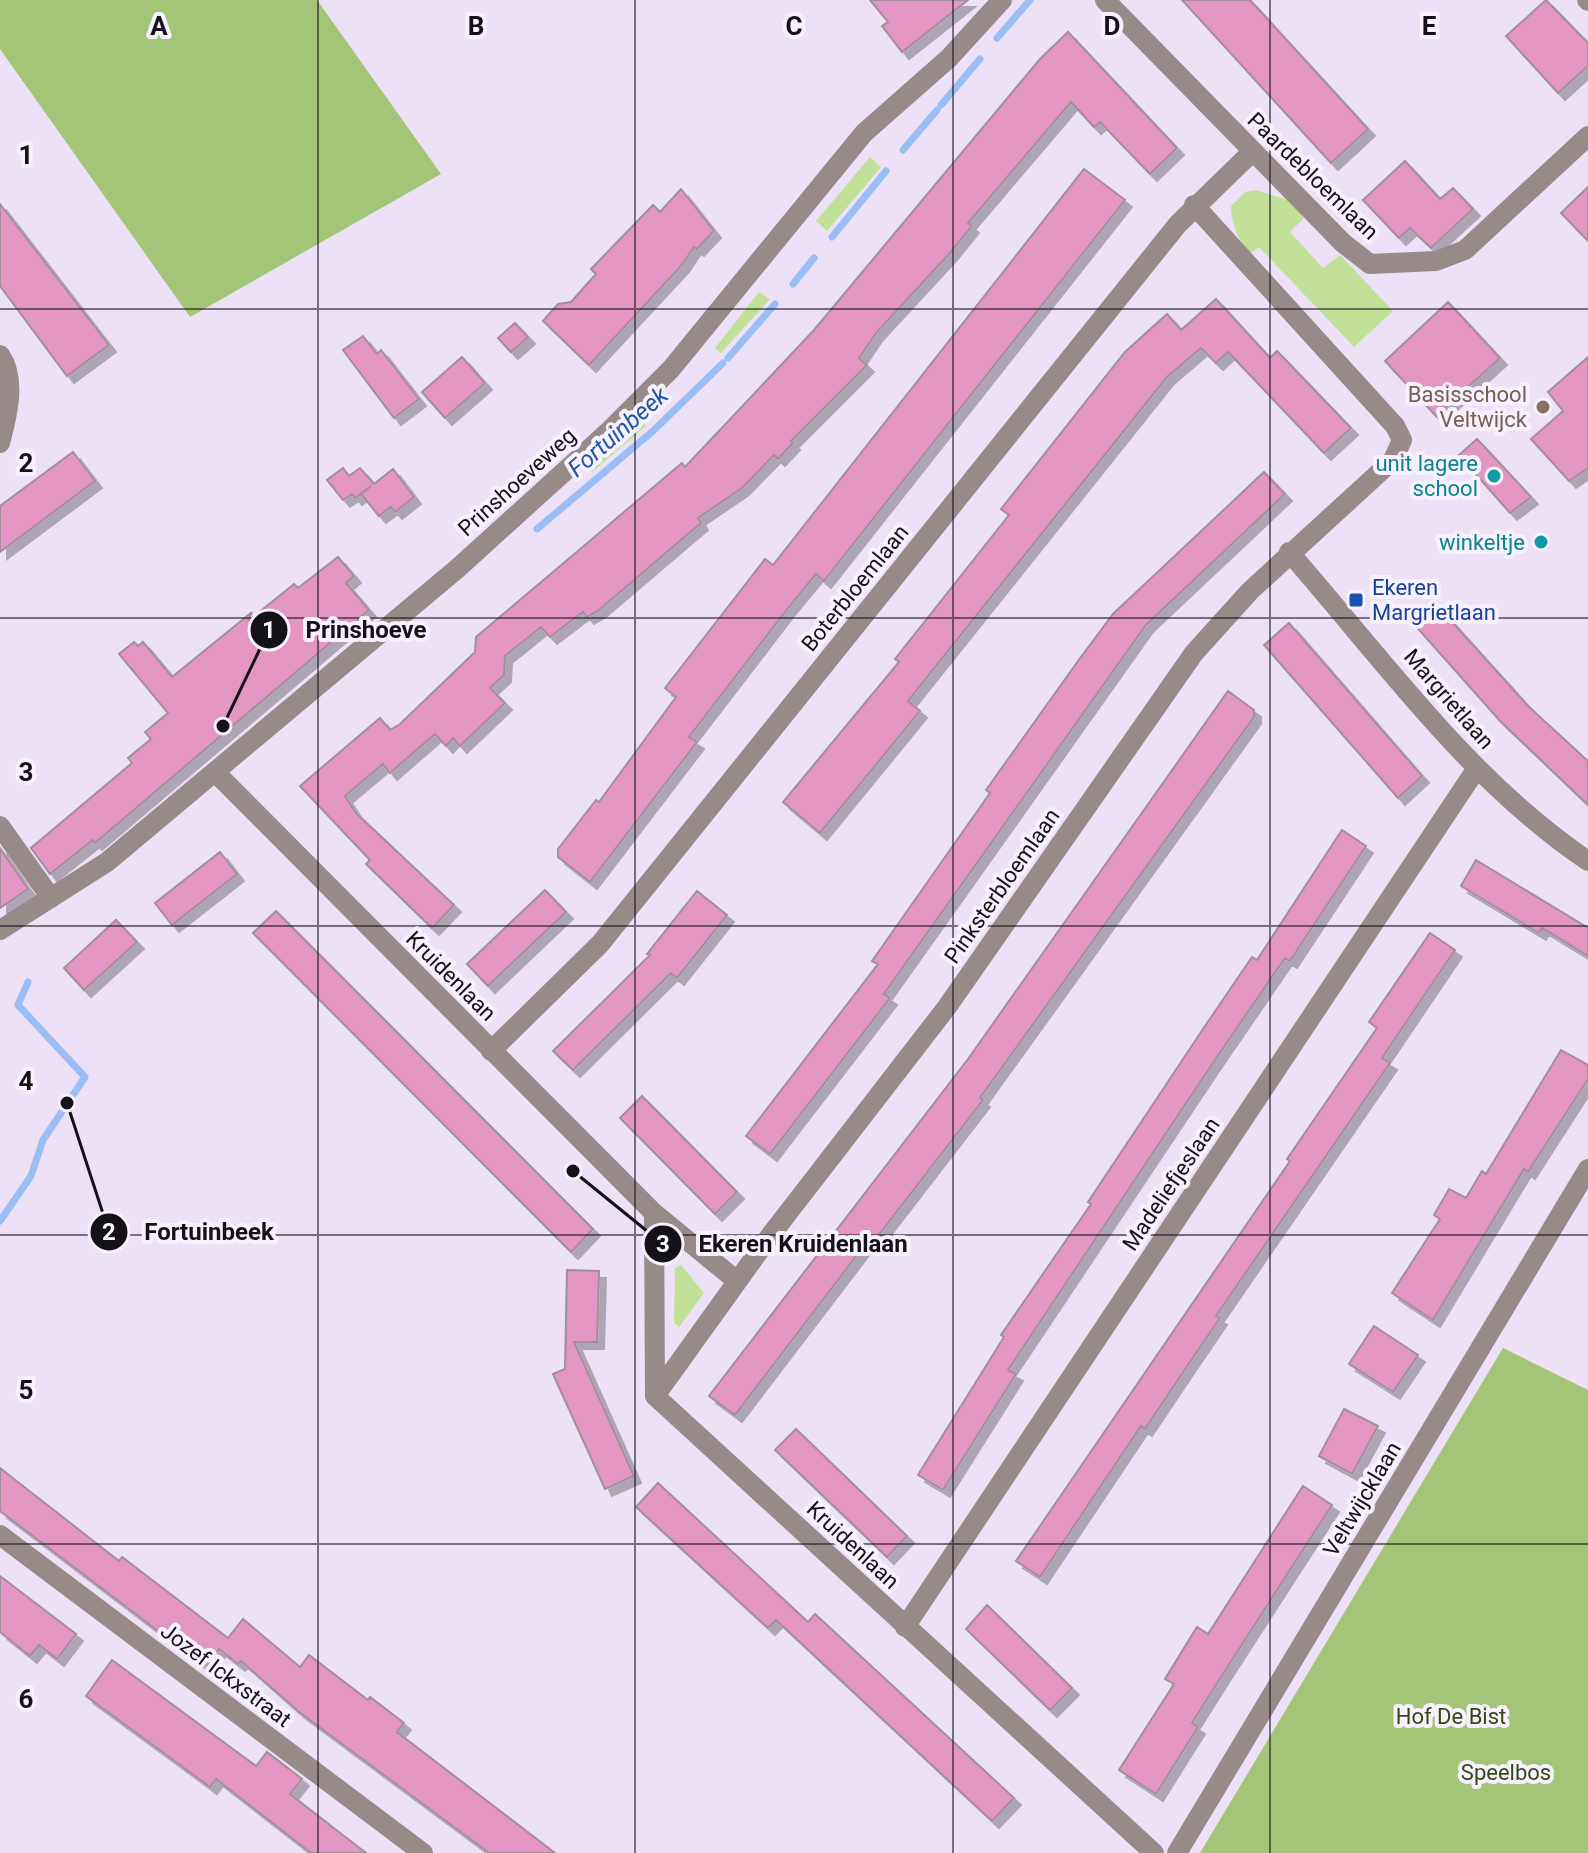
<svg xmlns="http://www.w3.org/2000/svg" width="1588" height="1853" font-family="Roboto,sans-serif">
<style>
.green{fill:#c0e197}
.forest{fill:#a3c577}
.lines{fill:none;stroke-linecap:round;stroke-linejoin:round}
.stream{stroke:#99bdf4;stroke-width:7}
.building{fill:#e395c3;stroke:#a48e9a;stroke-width:2;filter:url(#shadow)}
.minor{stroke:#978b89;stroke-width:20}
.grid{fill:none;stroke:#151118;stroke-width:2;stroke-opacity:0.55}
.education-dot{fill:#8d6e63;stroke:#f7f0fd;stroke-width:3}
.culture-dot{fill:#0f9aa8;stroke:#f7f0fd;stroke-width:3}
.transit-dot{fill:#1a4fb4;stroke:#f7f0fd;stroke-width:3}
.labels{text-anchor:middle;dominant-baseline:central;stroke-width:8;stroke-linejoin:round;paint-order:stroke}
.street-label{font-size:22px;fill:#151118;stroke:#f7f0fd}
.education-label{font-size:22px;fill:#785e54;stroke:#f7f0fd;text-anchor:end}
.culture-label{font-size:22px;fill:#0d838f;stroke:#f7f0fd;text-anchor:end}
.transit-label{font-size:22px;fill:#164399;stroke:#f7f0fd;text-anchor:start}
.park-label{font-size:22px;fill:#344911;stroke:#f7f0fd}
.water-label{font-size:24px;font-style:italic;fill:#2054a4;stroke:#f7f0fd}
.grid-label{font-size:26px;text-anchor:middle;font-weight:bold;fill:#151118;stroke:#f7f0fd;stroke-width:8;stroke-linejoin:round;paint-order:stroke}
.leader{fill:none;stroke:#151118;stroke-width:3}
.callout-dot{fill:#151118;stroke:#f7f0fd;stroke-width:3}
.mark-label{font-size:24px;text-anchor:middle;font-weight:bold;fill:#fff}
.callout-label{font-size:24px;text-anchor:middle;font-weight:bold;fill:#151118;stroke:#f7f0fd;stroke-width:8;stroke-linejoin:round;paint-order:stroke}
</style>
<defs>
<filter id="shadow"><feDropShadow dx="7" dy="7" stdDeviation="0" flood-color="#0004"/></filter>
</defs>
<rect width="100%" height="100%" fill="#ece1f6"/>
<path class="green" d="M870,157L881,167L827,231L816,221Z
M1256,190L1288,200L1304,218L1290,232L1323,268L1340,255L1393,311L1354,347L1259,247L1250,254C1239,241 1231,223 1231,206L1245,192Z
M759,292L770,299L721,353L715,348Z
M639,418L646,426L592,472L587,466Z
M681,1265L704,1293L679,1327L674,1322L675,1268Z"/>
<path class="forest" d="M0,0H317L441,174L190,317L0,49Z
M1503,1348L1588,1390V1853H1200Z"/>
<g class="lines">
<path class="stream" d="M997,38L1030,0
M941,105L980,59
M903,150L937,110
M832,237L886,171
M793,284L814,258
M728,358L775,304
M537,529L653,431L723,363
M0,1221L31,1176L43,1140L85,1077L18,1005L28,982"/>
</g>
<path class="building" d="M870,0H968L902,52L882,26L888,22Z
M1182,0H1250L1368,129L1331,163Z
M1546,0L1588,43V66L1558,93L1506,36Z
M1068,32L1177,148L1150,174L1100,122L1094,127L1071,102L968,223L972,226L950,253L876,333L859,358L867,365L791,441L793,443L778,459L774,455L742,488L698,518L701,523L599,610L587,617L583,612L550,637L541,627L505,656L504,675L490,688L505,703L460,746L453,738L446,746L435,734L390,773L383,764L345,796L356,813L454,905L432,928L366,864L370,860L300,786L380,718L390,730L400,724L475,652L476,637L682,463L685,467L814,330L1040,59Z
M1405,161L1440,199L1453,188L1473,209L1431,248L1410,228L1399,238L1363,200Z
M1084,169L1125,200L824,581L816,574L788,608L689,737L697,742L590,882L558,857V849L596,800L599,802L676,697L665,688L765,559L773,565Z
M1588,187V241L1561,213Z
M681,189L714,231L697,249L694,247L682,265L589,365L543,321L558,304L571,302L596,274L591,269L653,205L660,212Z
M0,204L109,345L67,376L0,286Z
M1216,299L1270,358L1277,351L1351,428L1324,453L1228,352L1216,363L1201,348L1167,377L908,701L920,711L820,833L783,802L899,662L895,659L1009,515L1001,509L1125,352L1167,314L1181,330Z
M1448,302L1500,358L1436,416L1385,361Z
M515,323L528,337L511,352L498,338Z
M363,336L377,354L381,350L419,399L394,418L343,350Z
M462,357L485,383L445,418L422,392Z
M1588,357V468L1569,481L1531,439L1563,411L1548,392Z
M1477,439L1531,497L1510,513L1459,455Z
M73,452L95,481L0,552V506Z
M343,468L349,476L360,468L374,484L393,469L414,497L395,512L391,507L379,516L361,494L371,486L355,498L352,494L343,500L327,480Z
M1264,472L1285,494L1146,625L884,994L890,998L770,1154L746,1136L878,964L872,961L990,793L986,790L1078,661L1113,614Z
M338,557L354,576L346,583L369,610L95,843L93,840L50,874L31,848L132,763L128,758L151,739L145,732L168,713L119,654L134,642L138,646L143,642L172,677L252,612L248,621L294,584L298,588Z
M1435,603L1528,706L1588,761V805L1501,722L1413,623Z
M1289,623L1422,776L1398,798L1264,645Z
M1228,691L1254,710V717L980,1098L983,1100L871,1245L867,1242L735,1415L709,1396L968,1059Z
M1342,830L1366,846L1290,961L1285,958L1215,1060L1008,1370L1016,1374L943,1490L918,1475L1004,1337L1001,1335L1091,1204L1088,1202L1203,1029L1252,957L1257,960Z
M0,848L28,889L0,908Z
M220,852L237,874L172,925L155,903Z
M1476,860L1588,928V956L1542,928L1539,933L1461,886Z
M545,890L566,912L488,986L467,964Z
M697,891L727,915L677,978L671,973L573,1070L553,1051L650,955L647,954Z
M276,911L593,1229L571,1252L253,933Z
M116,920L137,942L84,990L64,968Z
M1430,933L1455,950L1382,1058L1390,1063L1216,1316L1220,1318L1190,1362L1145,1429L1141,1426L1040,1577L1016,1561L1290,1161L1287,1159L1377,1028L1369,1022Z
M1561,1050L1588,1065V1079L1528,1172L1524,1169L1433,1320L1392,1293L1440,1219L1434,1215L1449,1189L1466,1198L1482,1171L1486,1174Z
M642,1096L737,1192L715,1214L620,1118Z
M567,1270L599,1271L597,1342H574L634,1476L605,1489L553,1374L565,1369Z
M1374,1326L1418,1355L1393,1392L1349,1364Z
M1344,1409L1378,1426L1352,1474L1319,1456Z
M796,1429L907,1536L887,1557L775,1450Z
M0,1468L119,1561L122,1557L228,1638L243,1619L300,1667L309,1655L368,1700L370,1697L404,1723L397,1732L555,1853H489L299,1712L241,1661L238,1664L219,1649L204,1666L0,1511Z
M658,1483L808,1622L815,1614L1014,1798L992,1821L776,1620L768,1628L636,1507Z
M1303,1486L1332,1505L1221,1677L1192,1723L1198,1727L1156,1794L1119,1770L1174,1684L1165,1679L1197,1627L1208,1634Z
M0,1576L76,1634L57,1659L39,1645L30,1656L0,1632Z
M987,1605L1072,1688L1050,1710L966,1629Z
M112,1660L256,1766L267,1752L302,1779L290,1794L366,1853H311L216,1779L210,1787L86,1696Z"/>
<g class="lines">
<path class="minor" d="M1105,0L1343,243L1370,264L1436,261L1465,250L1588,136
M1587,0L1588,1
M0,355C17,379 7,417 0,443
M1289,552C1383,659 1469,781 1588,861
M215,772L654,1213L737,1281
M0,826L51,898
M0,930L107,862L458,568L608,432L671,369L864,133L949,58L1002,0
M491,1051L600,944L1178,224L1252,152
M654,1213L655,1396L1154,1853
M655,1396L767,1240L947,1007L1194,653L1250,591L1393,460L1402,440L1395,426L1194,205
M0,1535L423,1853
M905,1627L1477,768
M1177,1853L1588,1169"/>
</g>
<path class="grid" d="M318,0V1853M635,0V1853M953,0V1853M1270,0V1853M0,309H1588M0,618H1588M0,926H1588M0,1235H1588M0,1544H1588"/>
<circle class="education-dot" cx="1543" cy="407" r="8"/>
<g class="culture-dot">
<circle cx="1494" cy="476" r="8"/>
<circle cx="1541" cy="542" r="8"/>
</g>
<rect class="transit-dot" x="1348" y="592" width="16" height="16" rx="4"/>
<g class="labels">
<g class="street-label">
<text transform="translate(1313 176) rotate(44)">Paardebloemlaan</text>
<text transform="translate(517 482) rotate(-42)">Prinshoeveweg</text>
<text transform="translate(855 588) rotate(-51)">Boterbloemlaan</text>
<text transform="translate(1449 699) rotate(49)">Margrietlaan</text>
<text transform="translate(1002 886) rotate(-55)">Pinksterbloemlaan</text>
<text transform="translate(451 976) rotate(45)">Kruidenlaan</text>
<text transform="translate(1171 1184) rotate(-56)">Madeliefjeslaan</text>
<text transform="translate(1362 1499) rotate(-59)">Veltwijcklaan</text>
<text transform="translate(853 1545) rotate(43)">Kruidenlaan</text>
<text transform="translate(226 1675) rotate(37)">Jozef Ickxstraat</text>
</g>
<g class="education-label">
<text x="1527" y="394">Basisschool<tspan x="1527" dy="25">Veltwijck</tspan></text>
</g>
<g class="culture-label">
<text x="1478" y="463">unit lagere<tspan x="1478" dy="25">school</tspan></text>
<text x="1525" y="542">winkeltje</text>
</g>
<g class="transit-label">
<text x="1372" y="587">Ekeren<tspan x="1372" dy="25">Margrietlaan</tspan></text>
</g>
<g class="park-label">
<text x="1451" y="1716">Hof De Bist</text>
<text x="1506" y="1772">Speelbos</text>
</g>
<g class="water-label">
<text transform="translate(618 432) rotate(-41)">Fortuinbeek</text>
</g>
</g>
<g class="grid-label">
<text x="159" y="35">A</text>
<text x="476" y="35">B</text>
<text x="794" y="35">C</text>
<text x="1112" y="35">D</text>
<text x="1429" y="35">E</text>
<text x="26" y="164">1</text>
<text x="26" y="472">2</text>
<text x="26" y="781">3</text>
<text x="26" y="1090">4</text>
<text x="26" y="1399">5</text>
<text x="26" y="1708">6</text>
</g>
<path class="leader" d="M223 726L269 630M67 1103L109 1232M573 1171L663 1244"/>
<g class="callout-dot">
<circle cx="223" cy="726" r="8"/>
<circle cx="67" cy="1103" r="8"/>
<circle cx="573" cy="1171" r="8"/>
<circle cx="269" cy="630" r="20"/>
<circle cx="109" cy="1232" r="20"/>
<circle cx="663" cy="1244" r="20"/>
</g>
<g class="mark-label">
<text x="269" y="638">1</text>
<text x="109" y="1240">2</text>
<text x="663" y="1252">3</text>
</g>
<g class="callout-label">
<text x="366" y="638">Prinshoeve</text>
<text x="209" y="1240">Fortuinbeek</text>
<text x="803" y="1252">Ekeren Kruidenlaan</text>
</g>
</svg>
